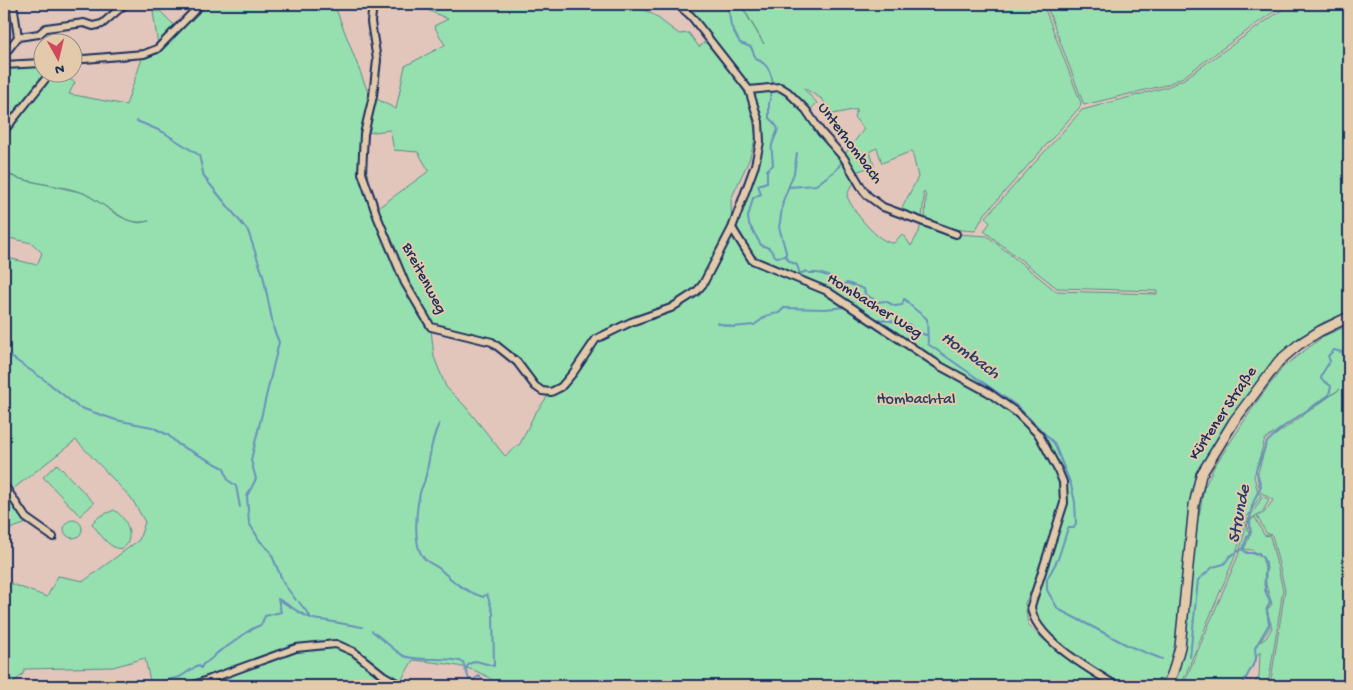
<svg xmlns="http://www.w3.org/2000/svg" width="1353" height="690" font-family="'Gochi Hand',sans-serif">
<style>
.green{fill:#96e0af;stroke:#588886;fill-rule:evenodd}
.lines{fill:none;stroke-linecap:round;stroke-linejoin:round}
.stream{stroke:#6891bc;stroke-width:2}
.street-casing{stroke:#1b2f5e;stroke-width:10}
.secondary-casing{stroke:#1b2f5e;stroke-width:12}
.street{stroke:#e3caab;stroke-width:6}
.secondary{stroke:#e3caab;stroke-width:9}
.labels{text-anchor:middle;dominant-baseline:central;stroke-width:4;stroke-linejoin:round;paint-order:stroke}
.street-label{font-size:16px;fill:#1b2f5e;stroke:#e3caab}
.park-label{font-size:16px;fill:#274166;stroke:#e3caab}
.water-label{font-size:18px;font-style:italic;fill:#283f6e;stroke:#e3caab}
</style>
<rect width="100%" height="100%" fill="#e2c6bc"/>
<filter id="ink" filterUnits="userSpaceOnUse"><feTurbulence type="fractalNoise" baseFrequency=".02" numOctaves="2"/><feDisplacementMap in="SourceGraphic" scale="10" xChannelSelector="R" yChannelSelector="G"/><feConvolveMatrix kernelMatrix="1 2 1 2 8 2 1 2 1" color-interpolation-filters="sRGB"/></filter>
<g filter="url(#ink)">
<path class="green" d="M203,4H334L369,95L372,96L361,173L404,283L431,329L434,357L446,387L465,406L505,456L520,444L534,415L550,393L562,388L597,339L631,323L671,310L705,285L712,274L733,230L749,261L810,286L813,282C782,266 736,264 737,218L762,146V120L754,98L691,10L683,4H740L764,44L741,4H1043L1081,103L1080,107L984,215L975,231L951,229L954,235L959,236L957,234L987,236L1056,291L1157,294V291L1057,288L984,231L990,223L986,217L1082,110L1167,87L1184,79L1290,4H1349V312L1324,322L1298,338L1274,359L1201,465L1193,485L1188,511L1199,516L1204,488L1214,467L1256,403L1283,367L1324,336L1349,325V686H1270L1285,590L1272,535L1266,533L1257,516L1264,513L1273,500L1260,492L1257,476L1267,441L1340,389L1265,439L1254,476L1258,493L1261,495L1246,519L1236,554L1182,683H1184L1238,556L1248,520L1263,496L1269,500L1263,511L1249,520L1247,527L1249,533L1242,550L1262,557L1265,568L1264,585L1270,604L1266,609L1270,627L1260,642L1266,638L1272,628L1267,610L1272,604L1266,585L1265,575L1267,568L1263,557L1252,550L1244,549C1246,544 1250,537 1250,532C1251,524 1246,524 1255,517L1264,535L1270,536L1283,590L1268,686H1253L1259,677L1260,652L1257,655L1256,661L1241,686H1174L1177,678L1176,681L1166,679L1162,686H1121L1064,649L1039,622L1033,605L1041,581H1036L1025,603L1028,625L1043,639L1067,657L1111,686H498C482,665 438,663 413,660L399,684L336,643L296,647L185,686H151L145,658L113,667L25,669L23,674L10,686H4V581L47,597L58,576L84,581L139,540L145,522L132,499L76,440L9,492L4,482V257L37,265L42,253L32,243L4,237V173C29,185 57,183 83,193C107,203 120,227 149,221L139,223L127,220L84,193L17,178L4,171V132L53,73H57L75,82L69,94L126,105L143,56L150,55ZM804,88L822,99L833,114L857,109L854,117L864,129L844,155L855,172L874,166L870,151L877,148L882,163L912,151L918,177L900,212L919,220L922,218L924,197L922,193L924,192L926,196L925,219L926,222L921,223L919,232L911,246L905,237L901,235L894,243C878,244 852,210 847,196L850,188L856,181L808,112L817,103L804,89Z
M414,4H633L654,15L679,34L689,33L699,47L707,40L736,75L750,104L756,136L749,160L731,199L732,226L709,272L695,290L670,306L595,337L561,387L542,390L517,362L493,342L433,326L406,282L375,210L429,171L418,152L394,150L390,130L366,133L373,97L396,109L405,66L445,45L434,26L448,19Z
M1046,4H1284L1183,77L1166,85L1084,105Z
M160,11L176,27L158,45L153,12Z
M42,65V72L50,73L4,129V67Z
M57,464L94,503L80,516L43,477Z
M8,494L27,523L4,531V496Z
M114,510C137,524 131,556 114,547C104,542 99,532 92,524C96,516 106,514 114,510Z
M64 529a9 9 0 1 1 18 0a9 9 0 1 1-18 0Z
M335,645L353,653L397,686H199L296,649Z"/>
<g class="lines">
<path class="stream" d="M719,4L726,7L729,12L731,26L740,43L751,47L756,59C767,63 772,74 773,85
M772,90L769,104V118C784,132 776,129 772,145C771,151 773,159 773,165L767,170V182L758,185L761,194L753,198L748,217L749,224L761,245L769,248L776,257L786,256L789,261L797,265L800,274L806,271L809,273H818L832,277L836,287L847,283L864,289L865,294L878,302L885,301L895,306L902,305L904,299L906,300C911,308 920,312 927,319L928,344L1017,406L1054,443L1071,485L1075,502L1076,523L1074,528H1068L1058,559L1047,579V590L1058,609L1129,646L1162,659
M137,121L163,132L199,155L204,177L248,231L263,275L274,330L279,342L251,460L256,479L247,496L249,523L260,541L270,551L284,584L296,600
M789,187L816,185L836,170L841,163
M786,256V252L779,227L780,222L783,201L794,173L797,153
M876,319L897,322L903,325L909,324L914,331L926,335
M717,323L733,327L754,325L768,315L779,313L784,308L824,309L848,307
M4,352L46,381L78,407L116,420L152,427L168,435L179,445L224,468L228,480L236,486L240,507
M439,424C430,441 430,461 425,479C424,484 421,488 420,493C416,509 413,544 423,557C427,563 436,565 441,570C456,584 463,590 483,597L487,594L493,613L494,666L476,661L469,664L465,670
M299,602L310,616
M372,631C382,638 394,651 404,656C419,662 448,656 463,662L469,679L473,680L479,676L492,686
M1190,657L1198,580L1213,567L1224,564L1230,556L1242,549
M4,677L6,685
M145,686L158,685L167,680L180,677L198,665L201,668L203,664C211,661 215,653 223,649C236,642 247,629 261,625L265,616L281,612L278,599C291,606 308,621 322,620L362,627
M1242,686L1256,659L1255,648L1269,624L1267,609L1270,602L1265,590L1266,563L1259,553H1246L1243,549L1247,537L1251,533C1248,514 1252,503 1261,486L1256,470L1267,442L1283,427L1329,395L1331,386L1321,379L1322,374L1330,361L1328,356L1334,350L1349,354"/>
<g class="street-casing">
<path id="street" d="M13,4L18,37
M373,4L371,22L377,60L373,96L364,134L362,173L377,216L405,283L431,327L492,342L517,362L535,386L542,391L551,392L561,387L573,373L596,339L631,322L671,308L696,292L703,284L732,228L755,165L760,142L759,122L749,90L691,16L677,4
M4,55L18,37L39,34L46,28L84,23L93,26L102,24L125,4
M72,60L144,54L157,49L201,4
M4,65L42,63
M749,90L780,87L788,92L806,110L821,132L844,158L863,190L868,196L883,207L956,234
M4,131L51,72
M732,228L752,260L827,291L940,366L988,392L1017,413L1039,435L1058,470L1063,482L1064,503L1031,606C1033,638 1092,671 1117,686
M4,485L26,518L53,537
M191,686L296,648L336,644L354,652L383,675L402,686"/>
</g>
<g class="secondary-casing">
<path id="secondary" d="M1167,686L1173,672L1180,647L1194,505L1201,475L1234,421L1279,361L1298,345L1320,331L1349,317"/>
</g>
<use href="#street" class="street"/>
<use href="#secondary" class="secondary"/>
</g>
</g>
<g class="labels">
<g class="street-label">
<text transform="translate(849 144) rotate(53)">Unterhombach</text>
<text transform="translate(423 279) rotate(62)">Breitenweg</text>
<text transform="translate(874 307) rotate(32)">Hombacher Weg</text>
<text transform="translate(1224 414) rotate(-56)">Kürtener Straße</text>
</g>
<g class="park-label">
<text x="916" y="400">Hombachtal</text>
</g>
<g class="water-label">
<text transform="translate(970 356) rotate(36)">Hombach</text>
<text transform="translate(1240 514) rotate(-79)">Strunde</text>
</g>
</g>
<rect width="1353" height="690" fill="none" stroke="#e3caab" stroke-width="20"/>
<rect x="10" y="10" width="1333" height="670" fill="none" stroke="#1b2f5e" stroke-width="2" filter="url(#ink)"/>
<g transform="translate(58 58) rotate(172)"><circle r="24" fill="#e3caab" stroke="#938c8c"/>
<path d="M0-4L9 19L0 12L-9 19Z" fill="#d1495b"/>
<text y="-8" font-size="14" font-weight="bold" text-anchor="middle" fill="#1b2f5e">N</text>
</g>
</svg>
